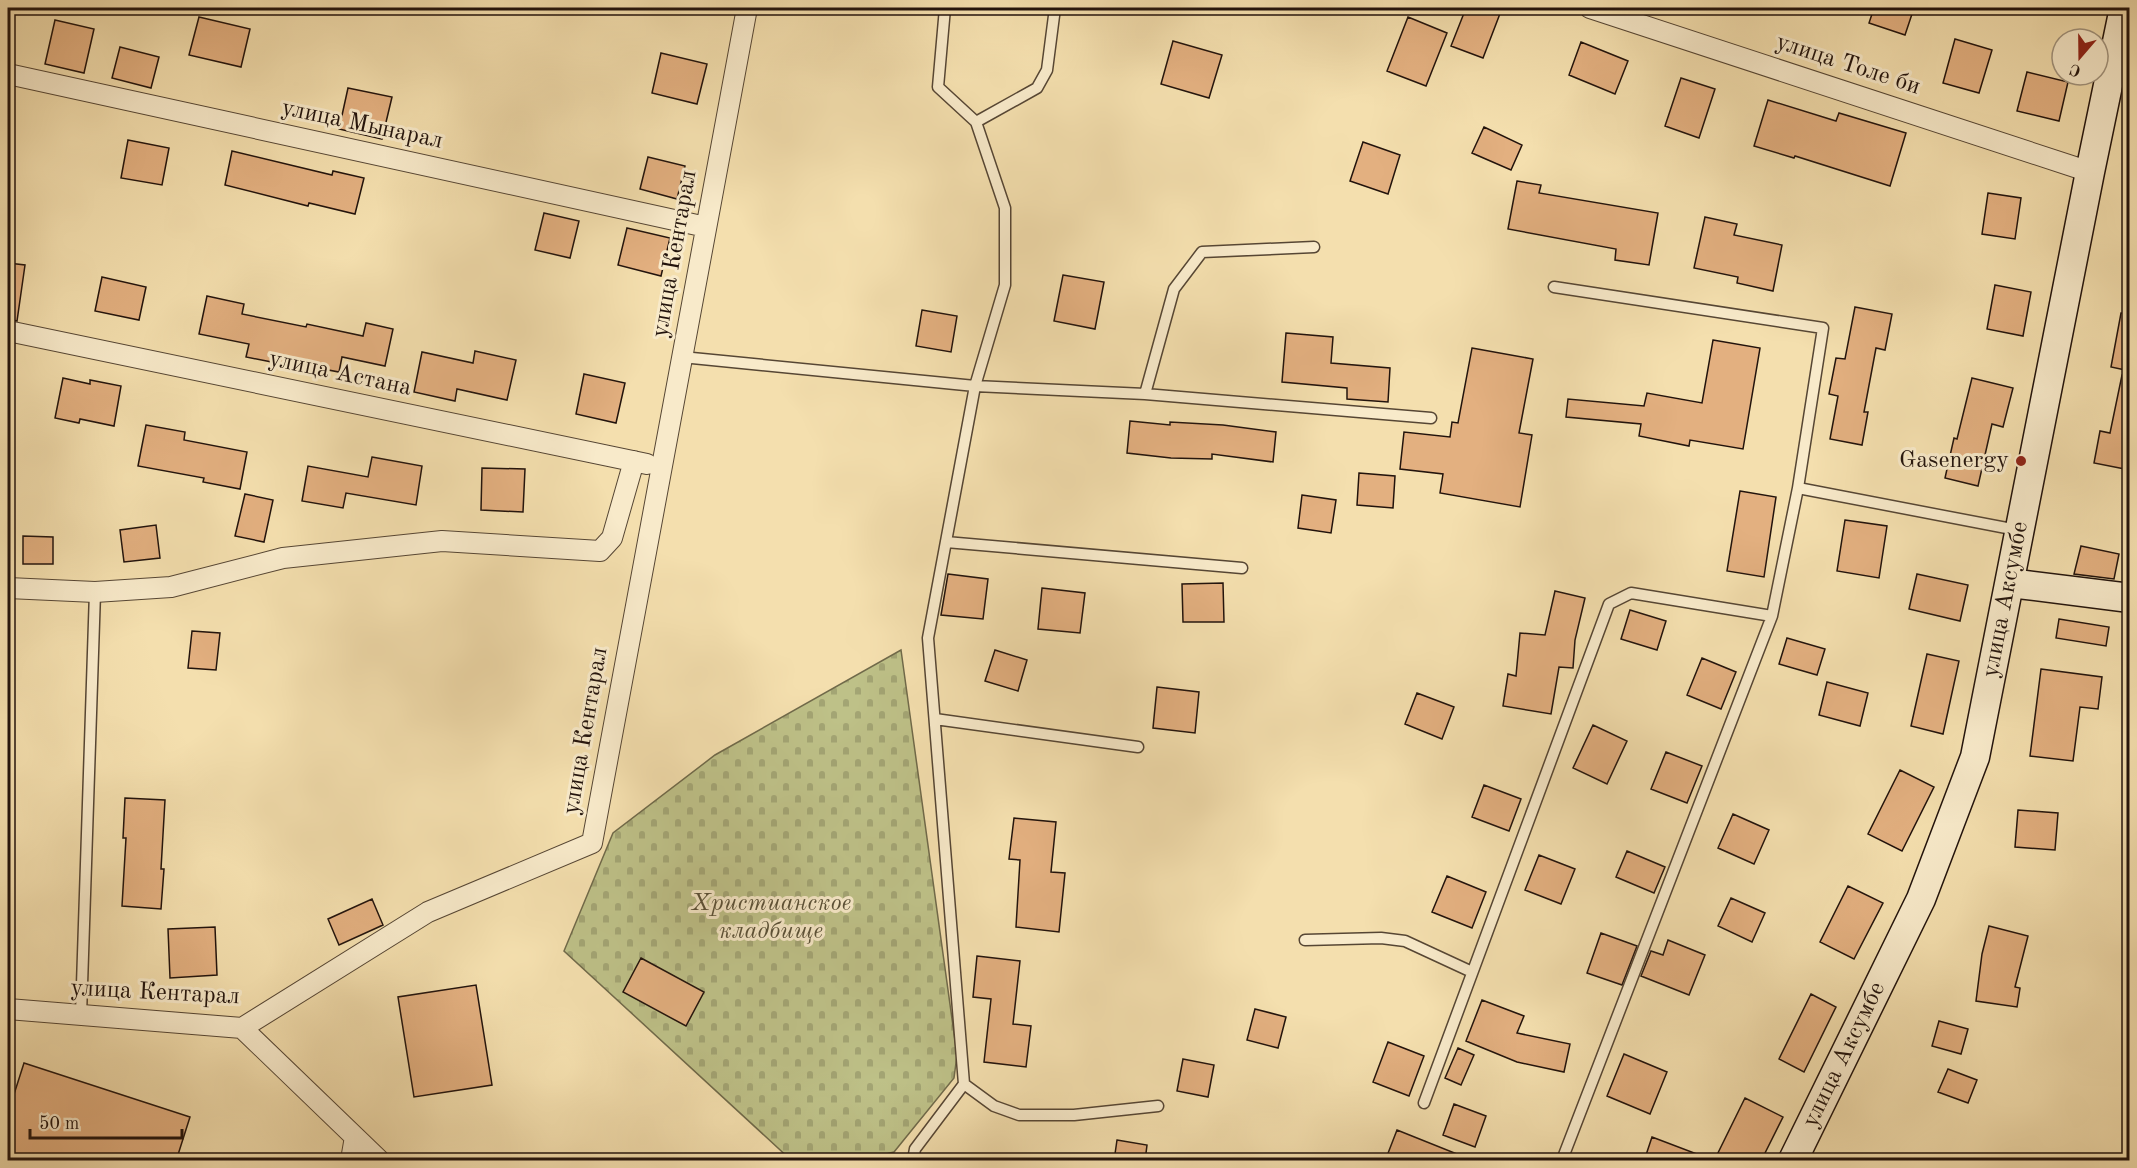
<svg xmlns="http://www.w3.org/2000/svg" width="2137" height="1168" font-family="'Old Standard TT',serif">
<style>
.cemetery{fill:url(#cemetery-stones);stroke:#706a4a;stroke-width:1.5}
.building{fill:#e3b080;stroke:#22130c;stroke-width:1.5}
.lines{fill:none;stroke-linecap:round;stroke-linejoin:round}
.lane-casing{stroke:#564634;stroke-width:13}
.street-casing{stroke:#564634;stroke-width:22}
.secondary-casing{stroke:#22130c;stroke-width:31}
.lane{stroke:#f8eaca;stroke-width:10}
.street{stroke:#f8eaca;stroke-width:20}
.secondary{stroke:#f8eaca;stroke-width:28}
.poi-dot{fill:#8f2418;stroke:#f8eaca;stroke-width:2}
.labels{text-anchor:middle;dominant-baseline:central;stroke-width:6;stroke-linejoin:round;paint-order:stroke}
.street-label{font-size:24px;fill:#22130c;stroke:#f8eaca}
.poi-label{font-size:24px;fill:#22130c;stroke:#f8eaca;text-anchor:end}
.park-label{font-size:24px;font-style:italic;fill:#595037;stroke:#f8eaca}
</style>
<defs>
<pattern id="cemetery-stones" width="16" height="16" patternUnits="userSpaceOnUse" patternTransform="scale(1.5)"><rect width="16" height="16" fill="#bec188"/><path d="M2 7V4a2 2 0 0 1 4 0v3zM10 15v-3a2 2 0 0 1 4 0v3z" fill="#a3a574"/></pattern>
</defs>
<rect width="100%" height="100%" fill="#f4dfae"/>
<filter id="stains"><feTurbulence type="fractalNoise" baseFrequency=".00333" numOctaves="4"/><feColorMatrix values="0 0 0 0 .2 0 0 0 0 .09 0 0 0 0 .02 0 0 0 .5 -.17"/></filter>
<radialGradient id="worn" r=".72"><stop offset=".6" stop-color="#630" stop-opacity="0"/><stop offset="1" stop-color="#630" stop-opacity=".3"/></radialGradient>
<path class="cemetery" d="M901,650L957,1055L954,1078L894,1152L863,1160H791L564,951L613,833L715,755Z"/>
<path class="building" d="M1466,8H1490L1501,11L1483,58L1451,46Z
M1874,8H1914L1905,35L1869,23Z
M199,17L250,29L241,67L189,55Z
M1408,17L1447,33L1426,86L1387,71Z
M55,20L94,29L84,73L45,64Z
M1955,39L1992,50L1979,93L1943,83Z
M1173,41L1222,55L1209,98L1161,84Z
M1581,42L1628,61L1615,94L1569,75Z
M120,47L159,57L151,88L112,78Z
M661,53L707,64L697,104L652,93Z
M2027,72L2068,82L2059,121L2017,111Z
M1681,78L1715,89L1699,138L1665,126Z
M348,88L392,97L382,139L339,129Z
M1768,100L1836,121L1839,113L1906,133L1890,186L1795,156L1794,158L1754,146Z
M1484,127L1522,145L1511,170L1472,153Z
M128,140L169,148L162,185L121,178Z
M1363,142L1400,155L1388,194L1350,181Z
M232,151L332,175L333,171L364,178L355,214L309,203L308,206L225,185Z
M648,157L685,166L677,199L640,189Z
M1517,181L1541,185L1539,193L1658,213L1649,265L1615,260L1616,249L1508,229Z
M1988,193L2021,198L2015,239L1982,234Z
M544,213L579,221L570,258L535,250Z
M1705,217L1737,224L1734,235L1782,245L1773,291L1737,283L1738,277L1694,268Z
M627,228L670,238L661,276L618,265Z
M8,263L25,265L17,321L8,319Z
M1063,275L1104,282L1095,329L1054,321Z
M102,277L146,287L139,320L95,311Z
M1995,285L2031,292L2023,336L1987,329Z
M207,296L244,304L242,314L306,327L307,324L363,336L366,323L393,329L385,366L342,357L339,372L287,362V365L246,357L249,344L199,334Z
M1855,307L1892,314L1885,350L1876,348L1864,412H1868L1862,445L1830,439L1838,396L1829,394L1836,358L1845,359Z
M922,310L957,316L951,352L916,346Z
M2121,313L2130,314V371L2111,367Z
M1286,333L1333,337L1331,363L1390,368L1388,402L1347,399V388L1282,382Z
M1713,340L1760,348L1743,449L1690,440L1689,446L1639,436L1641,424L1566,417L1568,399L1644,406L1647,393L1702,403Z
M1472,348L1533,359L1519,433L1532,435L1520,507L1440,493L1443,474L1400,469L1404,432L1450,437L1452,422L1458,423Z
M475,351L516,360L507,400L457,389L455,401L414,392L422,352L473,363Z
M584,374L625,383L616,423L576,414Z
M2122,375L2130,376V470L2094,463L2100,431L2110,433Z
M63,378L90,384V380L121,386L114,426L80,419L79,423L55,418Z
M1972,378L2013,388L2003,427L1992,424L1978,486L1945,478L1954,438L1957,439Z
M1130,421L1170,425V422L1223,425L1276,432L1273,462L1212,454V459L1171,458L1127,453Z
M146,425L185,432L184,440L247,452L240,489L203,482L204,478L138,466Z
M372,457L422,466L416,505L346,493L343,508L302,501L308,466L368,477Z
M482,468L525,469L523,512L481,510Z
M1359,473L1395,476L1393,508L1357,505Z
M1740,491L1776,497L1764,577L1727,571Z
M245,494L273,500L264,542L235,536Z
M1302,495L1336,500L1331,533L1298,528Z
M1845,520L1887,526L1879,578L1837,571Z
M156,525L160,558L124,562L120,530Z
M23,536L53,537V564H23Z
M2081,546L2119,554L2114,579L2074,574Z
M948,574L988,579L983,619L941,615Z
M1917,574L1968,585L1960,621L1909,609Z
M1223,583L1224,622H1183L1182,584Z
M1042,588L1085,593L1080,633L1038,629Z
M1555,591L1585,598L1575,640L1573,668L1559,667L1551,714L1503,706L1508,674L1516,676L1520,633L1545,635Z
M1630,610L1666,621L1657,650L1621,639Z
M2059,619L2109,627L2106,646L2056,638Z
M192,631L220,633L216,670L188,668Z
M1787,638L1825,649L1817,675L1779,664Z
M995,650L1027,660L1018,691L985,681Z
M1927,654L1959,661L1943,734L1911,726Z
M1702,658L1736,672L1721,709L1687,695Z
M2041,669L2102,677L2098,709L2080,707L2073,761L2030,756Z
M1827,682L1868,693L1860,726L1819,715Z
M1157,687L1199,692L1195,733L1153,728Z
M1417,693L1454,707L1442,739L1405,724Z
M1593,725L1627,741L1607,784L1573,768Z
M1666,752L1702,766L1687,803L1651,789Z
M1900,770L1934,787L1902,851L1868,834Z
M1484,785L1521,799L1509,831L1472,817Z
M125,798L165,800L161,869H164L161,909L122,906L126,838H123Z
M2018,810L2058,813L2055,850L2015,847Z
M1733,814L1769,830L1754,864L1718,848Z
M1014,818L1056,822L1051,872L1065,873L1059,932L1016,927L1020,860L1009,859Z
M1627,851L1665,867L1654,893L1616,877Z
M1539,855L1575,869L1561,904L1525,890Z
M1447,876L1486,892L1472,928L1432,912Z
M1848,886L1883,903L1854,959L1820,942Z
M1731,898L1765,913L1752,942L1718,926Z
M372,899L383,925L339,945L328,919Z
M1989,926L2028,936L2015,987L2020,988L2017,1007L1976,1001L1982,954Z
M215,927L217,975L170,978L168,929Z
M1601,933L1637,946L1622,985L1587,973Z
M1668,940L1705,955L1689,995L1641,976L1651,951L1663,955Z
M977,956L1020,961L1013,1024L1031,1026L1026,1067L984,1062L991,999L973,997Z
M641,958L704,992L686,1026L623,992Z
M476,985L492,1085L414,1097L398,997Z
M1811,994L1836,1007L1804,1072L1779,1059Z
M1482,1000L1524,1016L1517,1033L1570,1044L1564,1072L1517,1062L1466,1041Z
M1255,1009L1286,1017L1278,1048L1247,1040Z
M1939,1021L1968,1029L1961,1054L1932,1046Z
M1388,1042L1424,1056L1409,1096L1373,1082Z
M1458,1048L1474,1055L1461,1085L1445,1078Z
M1624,1054L1667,1072L1650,1114L1607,1096Z
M1183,1059L1214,1065L1208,1097L1177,1091Z
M24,1063L190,1117L176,1161H8V1113Z
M1948,1069L1977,1080L1968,1103L1938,1092Z
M1745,1098L1783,1117L1761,1161H1714Z
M1454,1104L1486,1116L1475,1147L1443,1135Z
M1397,1130L1472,1160V1161H1385Z
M1652,1137L1710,1159V1161H1644Z
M1117,1140L1147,1145L1145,1161H1114Z"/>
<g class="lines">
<g class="lane-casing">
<path id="lane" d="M976,122L1037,88L1047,70L1055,8
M1554,287L1823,328L1798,488L2017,530
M682,357L975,386L1145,394L1174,289L1202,252L1314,247
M1145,394L1431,418
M946,542L1242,568
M935,719L1138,747
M1305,940L1381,938L1405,941L1472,972
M81,1015L95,592
M964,1084L994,1106L1019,1115H1074L1158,1106
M1424,1103L1609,604L1631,593L1772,616L1798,488
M913,1160L915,1149L964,1084L928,638L975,386L1005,285V208L976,122L938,87L945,8
M1562,1160L1772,616"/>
</g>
<g class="street-casing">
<path id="street" d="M1590,8L2090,172
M8,74L706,227
M8,331L647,464
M8,588L95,592L171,587L283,558L442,541L600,551L612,538L634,461
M8,1009L242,1028L428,912L592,843L747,8
M242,1028L379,1160
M351,1160L355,1137"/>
</g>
<g class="secondary-casing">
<g id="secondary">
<path d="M2010,583L2130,598"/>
<path id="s1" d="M1793,1160L1921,899L1975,757L2090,172L2124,8"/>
</g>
</g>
<use href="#lane" class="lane"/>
<use href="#street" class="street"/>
<use href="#secondary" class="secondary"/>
</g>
<circle class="poi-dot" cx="2021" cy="461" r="6"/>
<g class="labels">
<g class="street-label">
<text transform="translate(1848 65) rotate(18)">улица Толе би</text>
<text transform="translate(362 125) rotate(12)">улица Мынарал</text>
<text transform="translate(675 254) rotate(-80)">улица Кентарал</text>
<text transform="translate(340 374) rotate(12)">улица Астана</text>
<text stroke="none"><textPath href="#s1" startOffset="603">улица Аксумбе</textPath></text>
<text transform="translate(586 731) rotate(-80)">улица Кентарал</text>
<text transform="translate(155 993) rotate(3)">улица Кентарал</text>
<text stroke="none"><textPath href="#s1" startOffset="117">улица Аксумбе</textPath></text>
</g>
<g class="poi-label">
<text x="2009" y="461">Gasenergy</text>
</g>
<g class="park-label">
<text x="771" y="904">Христианское<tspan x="771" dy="28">кладбище</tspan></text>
</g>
</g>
<rect width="2137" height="1168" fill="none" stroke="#f4dfae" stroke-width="30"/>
<rect x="9" y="9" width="2119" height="1150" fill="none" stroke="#22130c" stroke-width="3"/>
<rect x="15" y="15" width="2107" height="1138" fill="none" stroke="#22130c" stroke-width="1.5"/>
<g transform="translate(2080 57) rotate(200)"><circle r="28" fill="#f8eaca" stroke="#a2947e" stroke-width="1.5"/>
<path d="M0-4.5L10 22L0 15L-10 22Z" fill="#8f2418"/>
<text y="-9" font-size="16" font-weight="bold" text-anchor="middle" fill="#22130c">С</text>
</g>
<path d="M30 1129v9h152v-9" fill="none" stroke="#22130c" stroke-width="3"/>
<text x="39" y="1129" font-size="18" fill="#22130c" stroke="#f8eaca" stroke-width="4.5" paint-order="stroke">50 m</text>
<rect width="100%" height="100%" filter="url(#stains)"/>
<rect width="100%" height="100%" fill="url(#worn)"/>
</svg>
